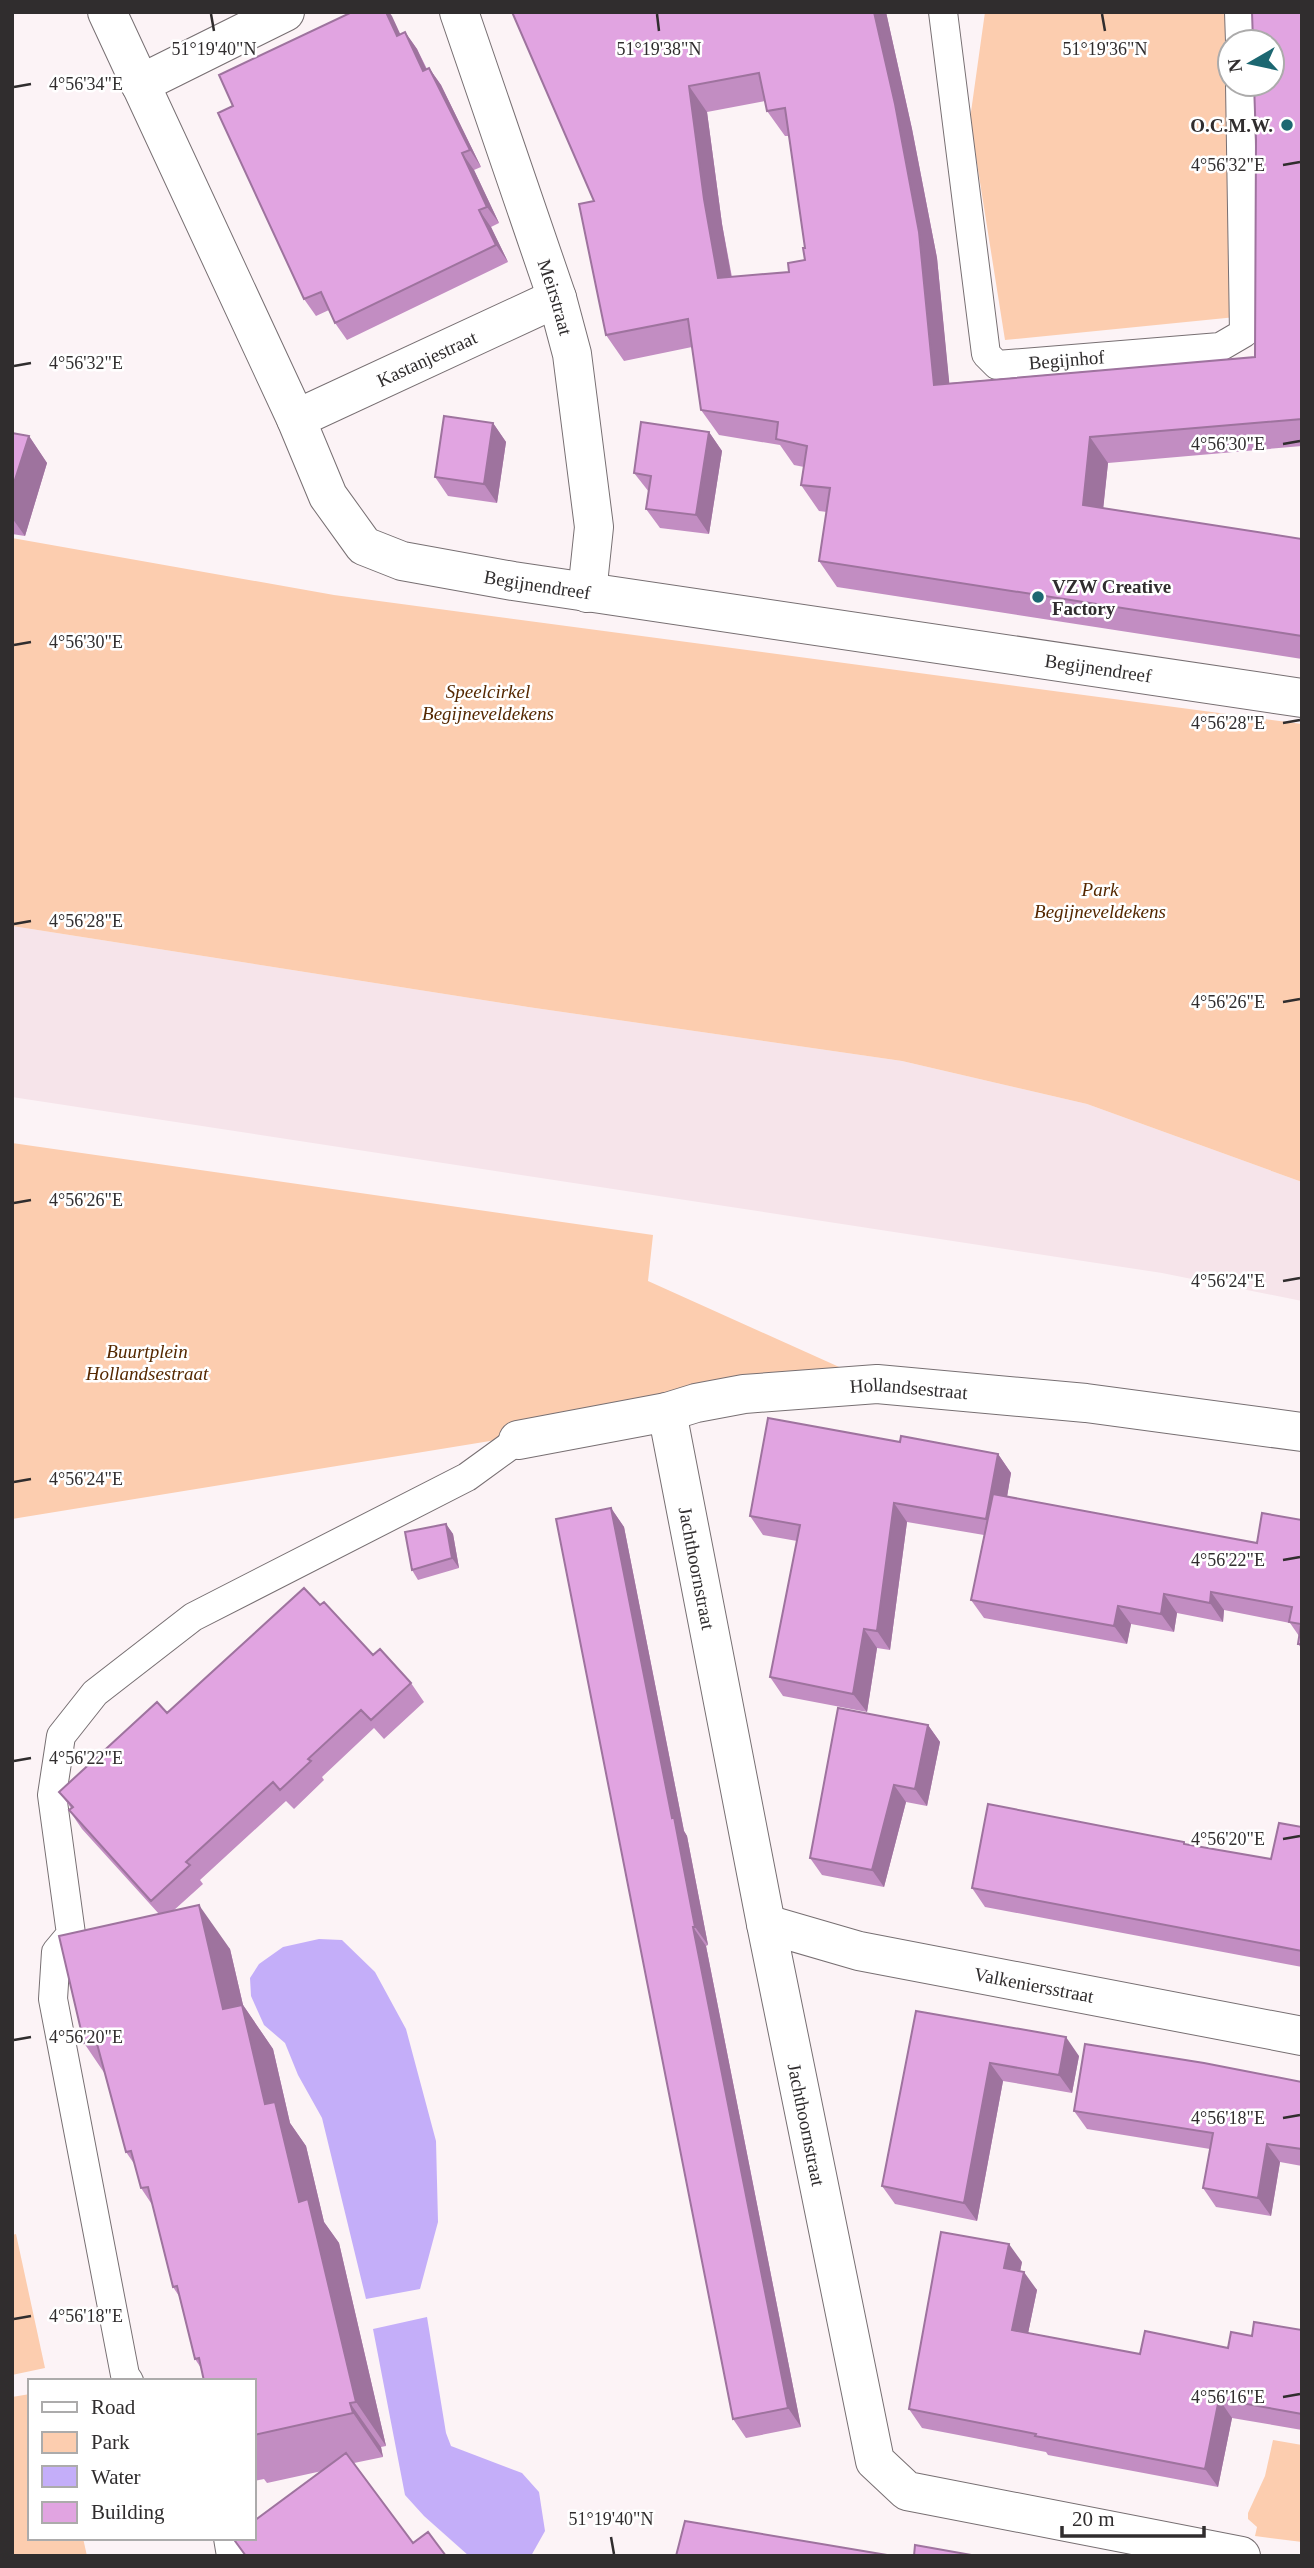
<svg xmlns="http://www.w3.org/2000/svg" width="1314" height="2568" font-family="Georgia,serif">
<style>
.built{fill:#f6e4ea}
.green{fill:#fccdaf}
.water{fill:#c4aef9}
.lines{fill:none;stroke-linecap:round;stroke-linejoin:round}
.service-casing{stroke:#776f72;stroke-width:30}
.minor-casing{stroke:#776f72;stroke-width:40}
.service{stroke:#fff;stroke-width:28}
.minor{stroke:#fff;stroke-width:38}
.wall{fill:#c28dc2;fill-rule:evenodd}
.shaded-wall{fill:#9e739e}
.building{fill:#e1a4e1;stroke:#9e739e;stroke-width:2;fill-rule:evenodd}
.ticks{fill:none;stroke:#302d2e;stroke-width:2.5}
.poi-dot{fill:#1c6771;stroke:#fff;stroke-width:2.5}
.labels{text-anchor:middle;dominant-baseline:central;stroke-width:5;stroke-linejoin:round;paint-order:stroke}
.poi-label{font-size:19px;font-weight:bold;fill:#302d2e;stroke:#fff;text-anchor:end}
.street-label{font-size:19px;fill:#302d2e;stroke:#fff}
.park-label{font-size:19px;font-style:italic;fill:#552800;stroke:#fff}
.ticks-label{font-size:18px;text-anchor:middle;fill:#302d2e;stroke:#fff;stroke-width:5;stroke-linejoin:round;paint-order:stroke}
</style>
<rect width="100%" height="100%" fill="#fcf3f6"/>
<path class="built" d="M12,926L528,1007L902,1061L1087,1104L1302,1182V1301L1162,1273L12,1097Z"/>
<path class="green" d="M985,12H1229L1236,317L1005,340L970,119Z
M12,538L334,595L1302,724V1182L1087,1104L902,1061L528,1007L12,926Z
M12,1143L653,1235L648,1281L877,1384L662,1413L12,1519Z
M16,2234L45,2368L12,2375V2235Z
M30,2394V2538H83L87,2556H12V2397Z
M1273,2440L1302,2445V2542L1255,2536L1257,2527L1248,2519V2513L1265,2476Z"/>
<path class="water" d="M319,1939L342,1940L375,1972L406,2029L436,2141L438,2222L420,2289L366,2299L322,2118L298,2075L285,2043L264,2025L251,1996L250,1978L259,1964L283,1947Z
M427,2317L446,2433L451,2446L522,2473L539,2492L545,2531L531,2556H469L424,2516L405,2495L373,2329Z"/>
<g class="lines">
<g class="service-casing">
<g id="service">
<path id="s1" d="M943,12L986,354L997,365L1220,347L1244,333L1240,84"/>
<path d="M1239,12L1240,42"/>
<path d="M129,2381L125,2375L53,1999L56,1952L71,1934L52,1795L61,1736L95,1693L193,1617L467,1477L518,1440"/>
<path d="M228,2538L231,2556"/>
</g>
</g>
<g class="minor-casing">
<g id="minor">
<path id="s2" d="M107,12L296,419L328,496L364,546L402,561L513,581L1302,698"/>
<path id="s3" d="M459,12L557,298L572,354L594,527L587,593"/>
<path d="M140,84L285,12"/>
<path id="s4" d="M296,419L557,298"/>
<path id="s5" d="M667,1412L766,1924L875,2461L907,2491L1241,2556"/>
<path id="s6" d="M518,1440L667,1412L696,1403L744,1394L877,1384L1086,1403L1302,1432"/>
<path id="s7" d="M766,1924L859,1951L1302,2036"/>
</g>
</g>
<use href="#service" class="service"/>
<use href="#minor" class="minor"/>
</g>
<path class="wall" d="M352,12H389L400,35L405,32L417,49L427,69L429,68L441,85L481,167L474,170L499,223L491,227L508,262L347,340L335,323L329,310L316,316L304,299L233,106Z
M512,12H886L912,129L937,258L949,383L1255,357L1302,12V446L1108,463L1103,508L1302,539V659L837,587L819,561L827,512L819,511L801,485L804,467L794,465L780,445L719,435L701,410L692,347L624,361L606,335L594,201ZM765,101L767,111L785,136H789L805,248V260L789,272L732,277L722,224L707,112Z
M493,423L506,442L497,503L448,496L435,477Z
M709,432L722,451L709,534L660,528L646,509L649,492L634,473Z
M12,433L29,436L47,463L25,536L12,534Z
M900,1442L998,1454L1011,1473L1007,1497L1257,1543L1302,1520V1649L1298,1644L1299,1636L1290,1623L1224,1610L1223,1622L1177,1613L1174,1632L1131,1624L1127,1644L984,1618L971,1600L984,1535L907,1522L890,1650L877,1648L867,1712L783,1696L770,1677L797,1541L763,1535L750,1516Z
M611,1508L624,1527L684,1831L687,1836L708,1945L706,1946L801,2427L746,2438L733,2419Z
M446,1524L453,1534L459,1568L418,1580L412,1570Z
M320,1605L373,1655L411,1683L424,1702L384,1739L374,1728L322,1777L324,1780L294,1809L286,1801L200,1880L203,1884L173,1911L230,1949L243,2005L273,2049L290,2123L306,2146L324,2222L339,2243L386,2446L381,2447L383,2457L354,2463L413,2543L446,2556L254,2538L322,2471L267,2483L264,2479L254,2481V2381L201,2368L195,2359L179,2296L173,2287L153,2206L141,2188L135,2165L126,2152L105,2074L84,2043L159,1914L82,1829L69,1810L71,1808L59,1792Z
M928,1725L940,1742L927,1806L906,1802L884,1887L822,1875L810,1858Z
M1302,1827V1967L985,1907L972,1888L1186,1844L1271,1859Z
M916,2011L1079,2056L1072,2093L1003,2081L977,2221L895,2204L882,2186Z
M1302,2082V2166L1280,2162L1271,2216L1216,2207L1203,2188L1210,2149L1087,2129L1074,2111Z
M1022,2262L1020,2271L1037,2290L1028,2333L1140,2354L1228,2348L1252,2336L1302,2330V2430L1232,2418L1218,2487L1048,2455L1046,2452L922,2428L909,2409Z"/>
<path class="shaded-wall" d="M386,12H389L392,16L409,53L397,36Z
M874,12H886L912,129L937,258L952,410L934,385Z
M405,32L417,49L435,88L423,71Z
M429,68L441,85L481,167L470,150Z
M689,86L707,112L722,224L736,304L718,278L704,199Z
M462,153L474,170L499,223L487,207Z
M479,210L491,227L508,262L496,245Z
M493,423L506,442L497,503L484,484Z
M709,432L722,451L709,534L696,515Z
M29,436L47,463L25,536L12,518V489Z
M1090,437L1108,463L1101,530L1083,505Z
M998,1454L1011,1473L1000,1538L986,1519Z
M894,1503L907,1522L890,1650L877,1631Z
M611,1508L624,1527L684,1831L687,1836L708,1945L695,1927L672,1818Z
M446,1524L453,1534L459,1568L452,1558Z
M1211,1592L1224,1610L1223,1622L1210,1603Z
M1164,1594L1177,1613L1174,1632L1161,1614Z
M1118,1606L1131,1624L1127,1644L1114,1626Z
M864,1629L877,1648L867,1712L853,1694Z
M928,1725L940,1742L927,1806L915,1789Z
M894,1785L906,1802L884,1887L872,1870Z
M199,1905L230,1949L243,2005L273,2049L290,2123L306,2146L324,2222L339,2243L386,2446L356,2402L299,2202L223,2009Z
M693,1927L706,1946L801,2427L788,2408Z
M1066,2037L1079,2056L1072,2093L1059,2075Z
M990,2063L1003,2081L977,2221L964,2203Z
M1267,2144L1280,2162L1271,2216L1258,2198Z
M1009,2244L1022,2262L1017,2287L1004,2268Z
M1024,2272L1037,2290L1025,2348L1012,2330Z
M1219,2399L1232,2418L1218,2487L1205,2469Z
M350,2403L381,2447L383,2457L353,2413Z"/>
<path class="building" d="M352,12H386L397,36L405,32L423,71L429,68L470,150L462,153L487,207L479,210L496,245L335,323L321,292L304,299L218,113L233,106L219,75Z
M512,12H874L895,104L919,232L934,385L1255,357L1256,140L1254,84H1272V42H1253L1252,12H1302V419L1090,437L1083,505L1302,539V636L819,561L830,488L801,485L807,446L776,439L778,422L701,410L688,319L606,335L579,204L594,201ZM759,73L767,111L785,108L805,248H803L805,260L788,263L789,272L718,278L704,199L689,86Z
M444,416L493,423L484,484L435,477Z
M641,422L709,432L696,515L646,509L651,476L634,473Z
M12,433L29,436L12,489Z
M768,1418L900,1442L901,1436L998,1454L986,1519L894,1503L877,1631L864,1629L853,1694L770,1677L800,1525L750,1516Z
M993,1494L1257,1543L1262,1513L1302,1520V1644H1298L1301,1624L1289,1622L1292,1607L1211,1592L1210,1603L1164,1594L1161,1614L1118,1606L1114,1626L971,1600Z
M611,1508L672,1818L674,1817L695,1927H693L788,2408L733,2419L556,1519Z
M446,1524L452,1558L412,1570L405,1532Z
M304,1588L320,1605L324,1602L373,1655L380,1649L411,1683L371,1720L361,1710L308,1759L311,1761L280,1790L273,1782L186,1862L190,1865L151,1901L69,1810L73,1807L59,1792L157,1702L167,1713Z
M838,1708L928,1725L915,1789L894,1785L872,1870L810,1858Z
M988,1804L1184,1842V1844L1271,1859L1279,1823L1302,1827V1951L972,1888Z
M199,1905L223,2009L242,2005L265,2104L275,2102L299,2202L308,2199L356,2402L350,2403L353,2413L254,2435V2381H204L199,2358L195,2359L177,2286L173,2287L148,2187L141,2188L131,2151L126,2152L96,2040L84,2043L59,1936Z
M916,2011L1066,2037L1059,2075L990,2063L964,2203L882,2186Z
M1085,2044L1204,2063L1302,2082V2149L1267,2144L1258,2198L1203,2188L1213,2133L1074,2111Z
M941,2232L1009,2244L1004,2268L1024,2272L1012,2330L1140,2354L1145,2331L1228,2348L1231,2332L1252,2336L1254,2322L1302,2330V2414L1219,2399L1205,2469L1035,2436L1036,2434L909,2409Z
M346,2453L413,2543L428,2532L446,2556H246L235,2541L239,2538H254V2521Z
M685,2521L893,2556H676Z
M915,2545L977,2556H914Z"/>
<path class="ticks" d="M211,14L214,31M657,14L659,31M1102,14L1105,31M14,87L31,84M1283,165L1300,162M14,366L31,363M1283,444L1300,441M14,645L31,642M1283,723L1300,720M14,924L31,921M1283,1002L1300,999M14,1203L31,1200M1283,1281L1300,1278M14,1482L31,1479M1283,1560L1300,1557M14,1761L31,1758M1283,1839L1300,1836M14,2040L31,2037M1283,2118L1300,2115M14,2319L31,2316M1283,2397L1300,2394M611,2537L614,2554"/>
<g class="poi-dot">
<circle cx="1287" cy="125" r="7"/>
<circle cx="1038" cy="597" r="7"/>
</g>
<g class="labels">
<g class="poi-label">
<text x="1273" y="125">O.C.M.W.</text>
<text x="1052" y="586" text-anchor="start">VZW Creative<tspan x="1052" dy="22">Factory</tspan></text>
</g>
<g class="street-label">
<text stroke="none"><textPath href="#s3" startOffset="301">Meirstraat</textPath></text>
<text stroke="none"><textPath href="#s4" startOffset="144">Kastanjestraat</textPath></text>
<text stroke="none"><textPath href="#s1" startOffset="430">Begijnhof</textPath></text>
<text stroke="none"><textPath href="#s2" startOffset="772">Begijnendreef</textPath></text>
<text stroke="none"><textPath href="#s2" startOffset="1339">Begijnendreef</textPath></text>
<text stroke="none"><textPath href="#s6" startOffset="396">Hollandsestraat</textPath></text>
<text stroke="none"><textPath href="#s5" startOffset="159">Jachthoornstraat</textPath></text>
<text stroke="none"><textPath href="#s7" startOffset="275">Valkeniersstraat</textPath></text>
<text stroke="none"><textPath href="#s5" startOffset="726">Jachthoornstraat</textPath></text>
</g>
<g class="park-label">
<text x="488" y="691">Speelcirkel<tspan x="488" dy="22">Begijneveldekens</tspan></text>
<text x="1100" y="889">Park<tspan x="1100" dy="22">Begijneveldekens</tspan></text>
<text x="147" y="1351">Buurtplein<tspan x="147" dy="22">Hollandsestraat</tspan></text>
</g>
</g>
<g class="ticks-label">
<text x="1105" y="55">51°19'36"N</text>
<text x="214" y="55">51°19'40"N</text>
<text x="659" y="55">51°19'38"N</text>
<text x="86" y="90">4°56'34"E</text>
<text x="1228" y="171">4°56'32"E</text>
<text x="86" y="369">4°56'32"E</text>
<text x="1228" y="450">4°56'30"E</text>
<text x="86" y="648">4°56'30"E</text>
<text x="1228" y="729">4°56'28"E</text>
<text x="86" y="927">4°56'28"E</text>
<text x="1228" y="1008">4°56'26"E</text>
<text x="86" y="1206">4°56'26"E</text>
<text x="1228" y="1287">4°56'24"E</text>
<text x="86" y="1485">4°56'24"E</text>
<text x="1228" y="1566">4°56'22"E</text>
<text x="86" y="1764">4°56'22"E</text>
<text x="1228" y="1845">4°56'20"E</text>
<text x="86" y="2043">4°56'20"E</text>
<text x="1228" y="2124">4°56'18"E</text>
<text x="86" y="2322">4°56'18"E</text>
<text x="1228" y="2403">4°56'16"E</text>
<text x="611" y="2525">51°19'40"N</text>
</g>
<rect width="1314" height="2568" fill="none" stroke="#302d2e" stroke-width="28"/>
<rect x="28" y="2379" width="228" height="161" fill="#ffffff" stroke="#acabab" stroke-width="2"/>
<rect x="42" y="2402" width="35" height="10" fill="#ffffff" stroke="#acabab" stroke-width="2"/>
<text x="91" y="2414" font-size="21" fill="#302d2e">Road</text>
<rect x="42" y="2432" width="35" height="21" fill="#fccdaf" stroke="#acabab" stroke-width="2"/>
<text x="91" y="2449" font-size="21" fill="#302d2e">Park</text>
<rect x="42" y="2466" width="35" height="21" fill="#c4aef9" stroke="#acabab" stroke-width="2"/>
<text x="91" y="2484" font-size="21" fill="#302d2e">Water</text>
<rect x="42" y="2502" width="35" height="21" fill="#e1a4e1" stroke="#acabab" stroke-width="2"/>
<text x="91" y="2519" font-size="21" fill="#302d2e">Building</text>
<g transform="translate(1251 63) rotate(261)"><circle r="33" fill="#ffffff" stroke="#acabab" stroke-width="2"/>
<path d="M0-5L12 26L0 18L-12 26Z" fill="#1c6771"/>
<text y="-10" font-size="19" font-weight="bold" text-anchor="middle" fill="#302d2e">N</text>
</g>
<path d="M1062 2526v10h142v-10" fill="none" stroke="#302d2e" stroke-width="3.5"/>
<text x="1072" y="2526" font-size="21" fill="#302d2e" stroke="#ffffff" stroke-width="5" paint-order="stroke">20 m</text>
</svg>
